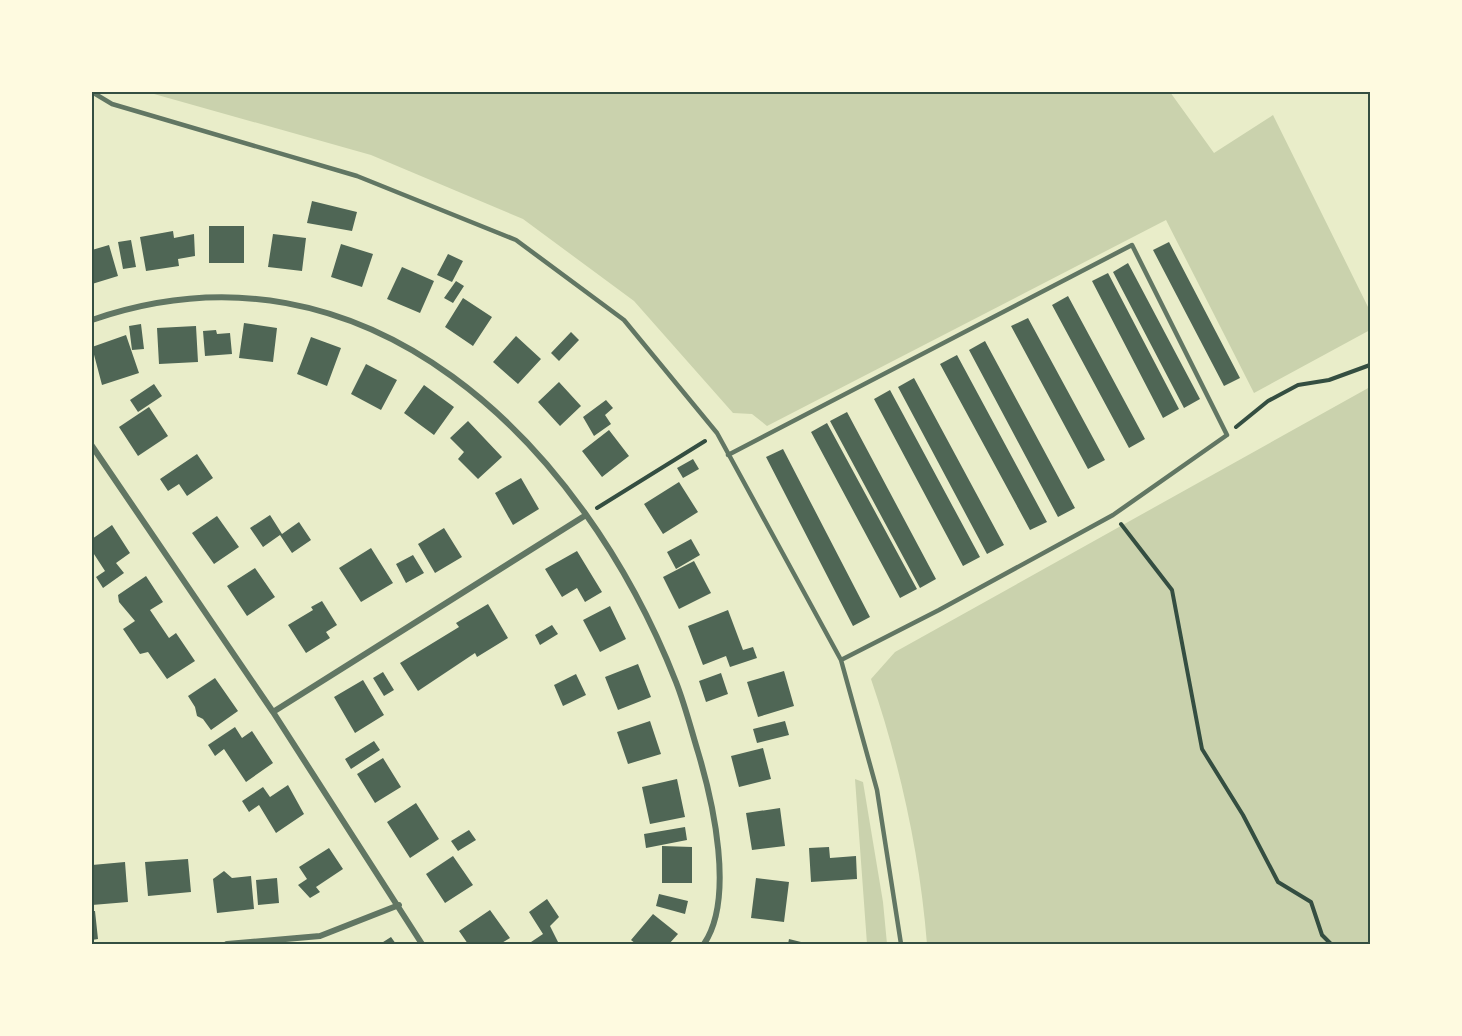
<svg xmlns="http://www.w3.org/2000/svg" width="1462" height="1036" font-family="'Source Sans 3',sans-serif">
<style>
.green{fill:#cad2ad}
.building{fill:#4f6655}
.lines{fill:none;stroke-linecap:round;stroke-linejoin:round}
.path{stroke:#344e41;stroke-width:4}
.service{stroke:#617663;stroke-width:4.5}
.minor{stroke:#617663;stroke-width:6}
.neatline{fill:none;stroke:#344e41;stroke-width:2}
</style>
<rect width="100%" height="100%" fill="#e9edc9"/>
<path class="green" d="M147,92H1170L1214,153L1273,115L1370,311V330L1254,393L1166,220L767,426L752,414L733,413L634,301L523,219L371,155Z
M1370,387V944H927C920,855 900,764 871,679L895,652Z
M855,779L863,782L883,902L887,944H867Z"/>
<path class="building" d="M312,201L357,212L352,231L307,223Z
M209,226H244V263H209Z
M173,231L174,238L194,234L195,256L178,259L179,266L146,271L140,237Z
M273,234L306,238L302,271L268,267Z
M131,240L136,267L123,269L118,242Z
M1169,242L1240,378L1224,386L1153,250Z
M341,244L373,254L362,287L331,277Z
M109,245L118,276L92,284V250Z
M448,254L463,261L452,282L437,275Z
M1128,263L1200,399L1184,408L1113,272Z
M402,267L434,281L420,313L387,299Z
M1108,273L1179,409L1163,418L1092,281Z
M456,281L464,286L453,303L444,298Z
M1068,296L1145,439L1129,448L1052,305Z
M463,298L492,317L473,346L445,327Z
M1028,318L1105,460L1088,469L1011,326Z
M244,323L277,328L273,362L239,358Z
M141,324L144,349L132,350L129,326Z
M196,326L198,362L159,364L157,328Z
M216,330L217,334L230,333L232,354L205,356L203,331Z
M571,332L579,340L559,361L551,353Z
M126,335L139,373L102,385L92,347Z
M516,336L541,359L518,384L493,362Z
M311,337L341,348L327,386L297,374Z
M985,341L1075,508L1058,517L969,350Z
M957,355L1047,522L1030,530L940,364Z
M366,364L397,380L381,410L351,394Z
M914,378L1004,545L987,554L898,387Z
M559,382L581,406L560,426L538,402Z
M154,384L162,396L138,412L130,400Z
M424,385L454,407L434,435L404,413Z
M890,390L980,557L963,566L874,399Z
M606,400L613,408L605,415L611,424L594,436L583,417Z
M149,407L168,436L138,456L119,427Z
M847,412L936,579L920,588L830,421Z
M468,421L502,457L478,479L458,459L464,452L450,438Z
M827,423L917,589L900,598L811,432Z
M609,430L629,456L602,477L582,451Z
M783,449L870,617L853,626L766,457Z
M197,454L213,478L187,496L179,484L168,491L160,479Z
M693,459L699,469L683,478L677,468Z
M521,478L539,509L513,525L495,493Z
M679,482L698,512L663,534L644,504Z
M270,515L282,534L299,522L311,540L292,553L280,535L263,547L250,528Z
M217,516L239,547L214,564L192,533Z
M112,525L130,553L116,563L124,573L103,588L96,577L105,571L92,551V539Z
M444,528L462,557L435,573L418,544Z
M691,539L700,555L676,569L667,552Z
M371,548L393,583L361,602L339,568Z
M577,551L602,592L585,602L577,588L562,597L545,569Z
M413,555L424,573L406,583L396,564Z
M694,561L711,593L679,609L663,577Z
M255,568L275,597L247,616L227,586Z
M146,576L163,602L150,610L169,638L176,633L195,661L167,679L148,652L140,654L123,629L135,621L119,602L118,595Z
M322,601L337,625L326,632L330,638L306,653L288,625L313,610L311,607Z
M488,604L508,638L477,657L475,653L418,691L400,663L459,627L456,623Z
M610,606L626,639L600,652L583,620Z
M728,610L743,650L753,647L757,658L730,667L726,656L703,665L688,626Z
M552,625L558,634L540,645L535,635Z
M638,664L651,697L618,710L605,677Z
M784,671L794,706L758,717L747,682Z
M383,672L394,690L384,696L373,678Z
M721,673L728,694L706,702L699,681Z
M576,674L586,695L563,706L554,685Z
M215,678L238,711L211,730L203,719L197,716L195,707L188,696Z
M363,680L384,715L355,733L334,697Z
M650,721L661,754L628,764L617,732Z
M785,721L789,735L757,743L753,729Z
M235,727L242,738L252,731L273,763L246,782L224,749L215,756L208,745Z
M374,741L380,750L351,769L345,759Z
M763,748L771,779L739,787L731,756Z
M383,758L401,787L375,803L357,774Z
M677,779L685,817L650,824L642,787Z
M288,785L304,814L276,833L259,805L249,812L242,801L263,787L270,797Z
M416,803L439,839L410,858L387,822Z
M780,808L785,846L752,850L746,813Z
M685,827L687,840L646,848L644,834Z
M469,830L476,840L458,851L451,841Z
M662,846L692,847V883H662Z
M829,847L830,858L856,856L857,879L811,882L809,848Z
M329,848L343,869L316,887L320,892L310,898L298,885L307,879L299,867Z
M453,856L473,885L445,903L426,874Z
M188,859L191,892L148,896L145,862Z
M125,862L128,902L92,905V865Z
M224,871L232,878L251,876L254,909L217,913L213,879Z
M277,878L279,903L258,905L256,880Z
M756,878L789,882L784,922L751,918Z
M659,894L688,901L685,914L656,906Z
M547,899L559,917L550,926L559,944H528L543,934L529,912Z
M490,910L510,938L500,944H468L459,931Z
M92,911H95L98,939L92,940Z
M653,914L678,934L669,944H636L631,940Z
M391,937L396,944H380Z
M789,939L809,944H788Z"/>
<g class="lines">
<path class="path" d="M1236,427L1268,401L1298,385L1329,380L1370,365
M597,508L705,441
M1121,524L1172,590L1202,749L1243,815L1278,882L1311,902L1322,935L1331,944"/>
<path class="service" d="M92,92L112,104L357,176L516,240L624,320L717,433L841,660L877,790L901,944
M728,455L1132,245L1227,435L1113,515L939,610L841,660"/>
<path class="minor" d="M92,320C367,225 583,445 676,682C685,705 691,729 698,752C713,802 735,898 704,944
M92,446L273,712L422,944
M273,712L586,515
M227,944L320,936L399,905"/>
</g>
<rect width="1462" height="1036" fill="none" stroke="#fefae0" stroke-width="186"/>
<rect x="93" y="93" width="1276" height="850" class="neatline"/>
</svg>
